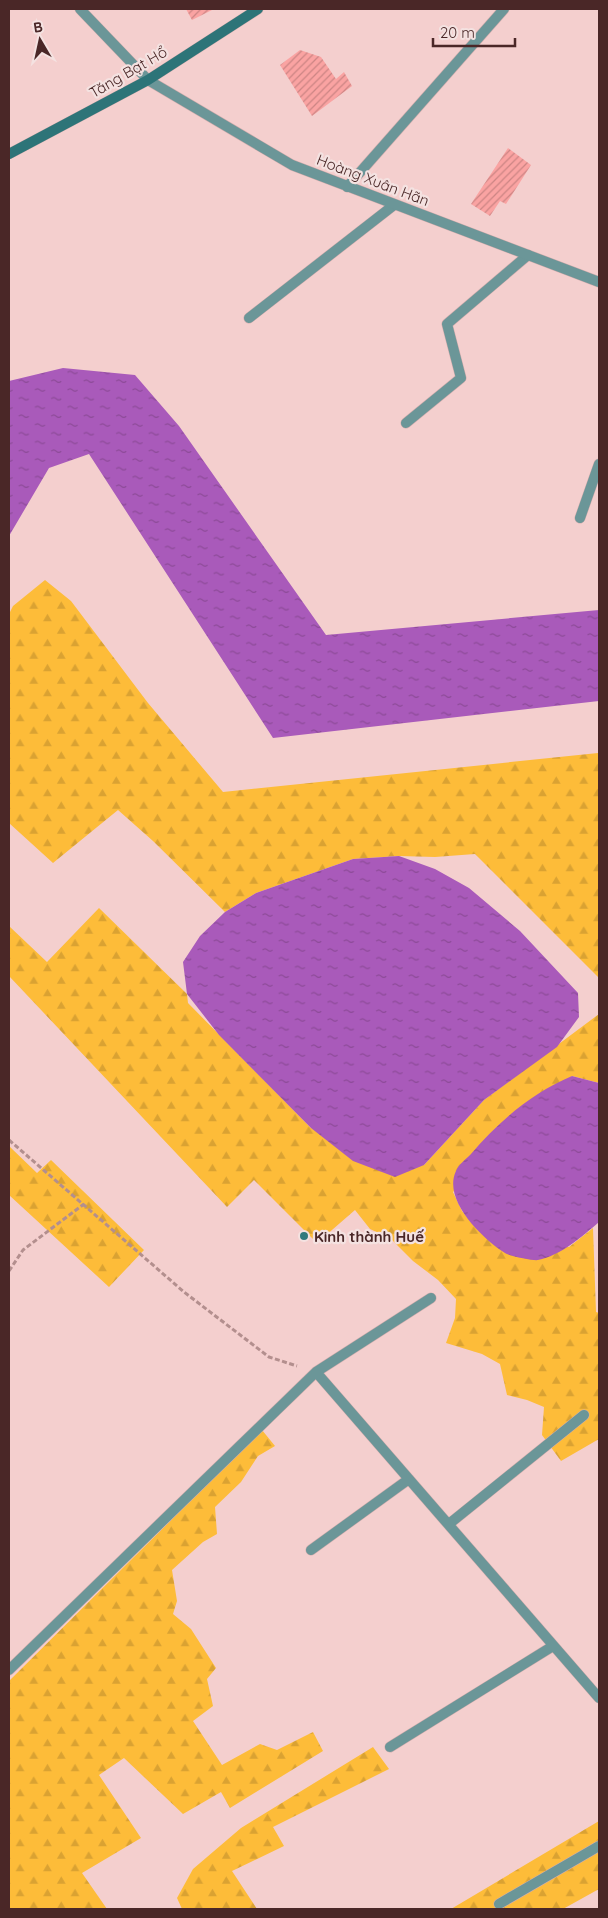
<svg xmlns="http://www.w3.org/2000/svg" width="608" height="1918" font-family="Quicksand,sans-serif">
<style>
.forest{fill:url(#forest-firs)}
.water{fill:url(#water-ripples)}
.building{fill:url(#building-hatch)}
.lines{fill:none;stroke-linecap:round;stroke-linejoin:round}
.lane-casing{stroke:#d2adad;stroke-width:11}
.street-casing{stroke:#d2adad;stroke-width:11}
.secondary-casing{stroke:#d2adad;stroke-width:11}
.path{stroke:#b38f8e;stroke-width:3;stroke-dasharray:5 2.5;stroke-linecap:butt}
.lane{stroke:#6b9698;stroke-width:10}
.street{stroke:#6b9698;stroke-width:10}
.secondary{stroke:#2d7478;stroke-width:10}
.poi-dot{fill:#317a7e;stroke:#f4e2e1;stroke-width:2}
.labels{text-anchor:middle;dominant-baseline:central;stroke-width:4.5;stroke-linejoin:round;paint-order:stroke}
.street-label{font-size:15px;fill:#4a2727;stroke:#f4e2e1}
.poi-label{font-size:15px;font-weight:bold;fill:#4a2727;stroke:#f4e2e1;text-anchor:start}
</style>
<defs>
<pattern id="forest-firs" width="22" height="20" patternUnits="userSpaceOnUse" patternTransform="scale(1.25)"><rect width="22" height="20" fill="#fdbc39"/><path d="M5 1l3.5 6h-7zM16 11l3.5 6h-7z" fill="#daa232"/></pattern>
<pattern id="water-ripples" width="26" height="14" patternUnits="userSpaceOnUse" patternTransform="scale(1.25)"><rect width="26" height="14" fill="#a95aba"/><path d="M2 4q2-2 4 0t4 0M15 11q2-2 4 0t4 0" fill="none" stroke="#8c4a97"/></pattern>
<pattern id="building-hatch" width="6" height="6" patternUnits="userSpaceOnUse" patternTransform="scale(1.25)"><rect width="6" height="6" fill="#faa3a2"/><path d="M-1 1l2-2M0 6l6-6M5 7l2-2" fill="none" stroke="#cc8584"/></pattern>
</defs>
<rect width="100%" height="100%" fill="#f4cfce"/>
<path class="forest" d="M45,580L71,601L148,703L223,792L598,753L599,978L475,854L435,857L399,856L353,859L256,893L225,912L153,841L118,810L53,863L9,823V614L13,606Z
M99,908L187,994L188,1003L311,1128L424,1165L484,1100L599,1014V1083L572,1076L453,1192L462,1211L478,1230L569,1247L593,1228L596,1312L599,1313V1439L561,1461L542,1435L544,1407L527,1400L507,1395L500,1364L482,1354L446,1343L455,1318L456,1299L438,1280L413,1261L391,1239L370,1229L355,1210L317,1243L254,1180L227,1207L9,976V926L47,962Z
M9,1146L37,1173L51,1160L144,1250L109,1287L9,1195Z
M262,1430L275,1446L258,1456L241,1482L215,1507L217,1534L203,1542L172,1570L177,1601L173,1614L191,1629L216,1668L207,1679L213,1706L193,1721L222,1765L260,1744L277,1750L313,1732L323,1751L230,1808L221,1792L183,1814L124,1758L99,1775L141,1838L82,1873L107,1909H9V1681Z
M373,1747L389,1769L273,1827L284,1846L232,1871L257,1909H182L177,1898L193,1869L241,1828Z
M599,1821V1889L563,1909H451Z"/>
<path class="water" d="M63,368L135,375L179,426L326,635L599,610V701L273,738L89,454L49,468L9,536V381Z
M399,856L435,869L469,888L520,931L578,993L579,1017L557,1047L484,1100L424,1165L395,1177L353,1161L311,1128L219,1035L187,994L183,962L200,936L225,912L256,893L353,859Z
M572,1076L599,1083V1222C583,1236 560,1256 538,1260C534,1261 509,1256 505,1253C483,1239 442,1200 456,1171C458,1165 466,1159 471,1154C499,1121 532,1093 572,1076Z"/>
<path class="building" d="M186,9H214L192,20Z
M300,50L321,57L336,79L344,72L352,86L312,116L280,65Z
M508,148L531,165L506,204L500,201L490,216L471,204Z"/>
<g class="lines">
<g class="lane-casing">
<path id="lane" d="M80,9L148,80
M249,318L394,205
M406,423L461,378L447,324L528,255
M580,518L599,464"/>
</g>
<g class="street-casing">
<path id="street" d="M148,80L292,165L599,282
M347,187L504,9
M316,1372L599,1698
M449,1524L584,1415
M311,1550L409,1479
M9,1670L316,1372L431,1298
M390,1747L553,1646
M499,1904L599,1846"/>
</g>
<g class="secondary-casing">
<path id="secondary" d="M9,154L148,80L258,9"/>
</g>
<path class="path" d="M9,1140L184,1292L269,1357L297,1366
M9,1271L23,1250L84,1204"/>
<use href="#lane" class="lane"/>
<use href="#street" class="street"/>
<use href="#secondary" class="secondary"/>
</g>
<circle class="poi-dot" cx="304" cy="1236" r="5"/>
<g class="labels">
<g class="street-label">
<text transform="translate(128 72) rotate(-30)">Tăng Bạt Hổ</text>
<text transform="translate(373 180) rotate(21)">Hoàng Xuân Hãn</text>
</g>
<g class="poi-label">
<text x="314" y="1236">Kinh thành Huế</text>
</g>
</g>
<rect width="608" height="1918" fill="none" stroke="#4a2727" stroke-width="20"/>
<g transform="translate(40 40) rotate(351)" stroke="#f4e2e1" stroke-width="4" paint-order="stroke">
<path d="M0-4L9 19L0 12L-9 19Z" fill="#4a2727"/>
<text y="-8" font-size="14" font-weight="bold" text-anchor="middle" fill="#4a2727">B</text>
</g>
<path d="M433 38v8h82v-8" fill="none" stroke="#4a2727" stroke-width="2.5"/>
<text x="440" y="38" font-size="15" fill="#4a2727" stroke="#f4e2e1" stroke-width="4" paint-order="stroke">20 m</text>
</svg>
